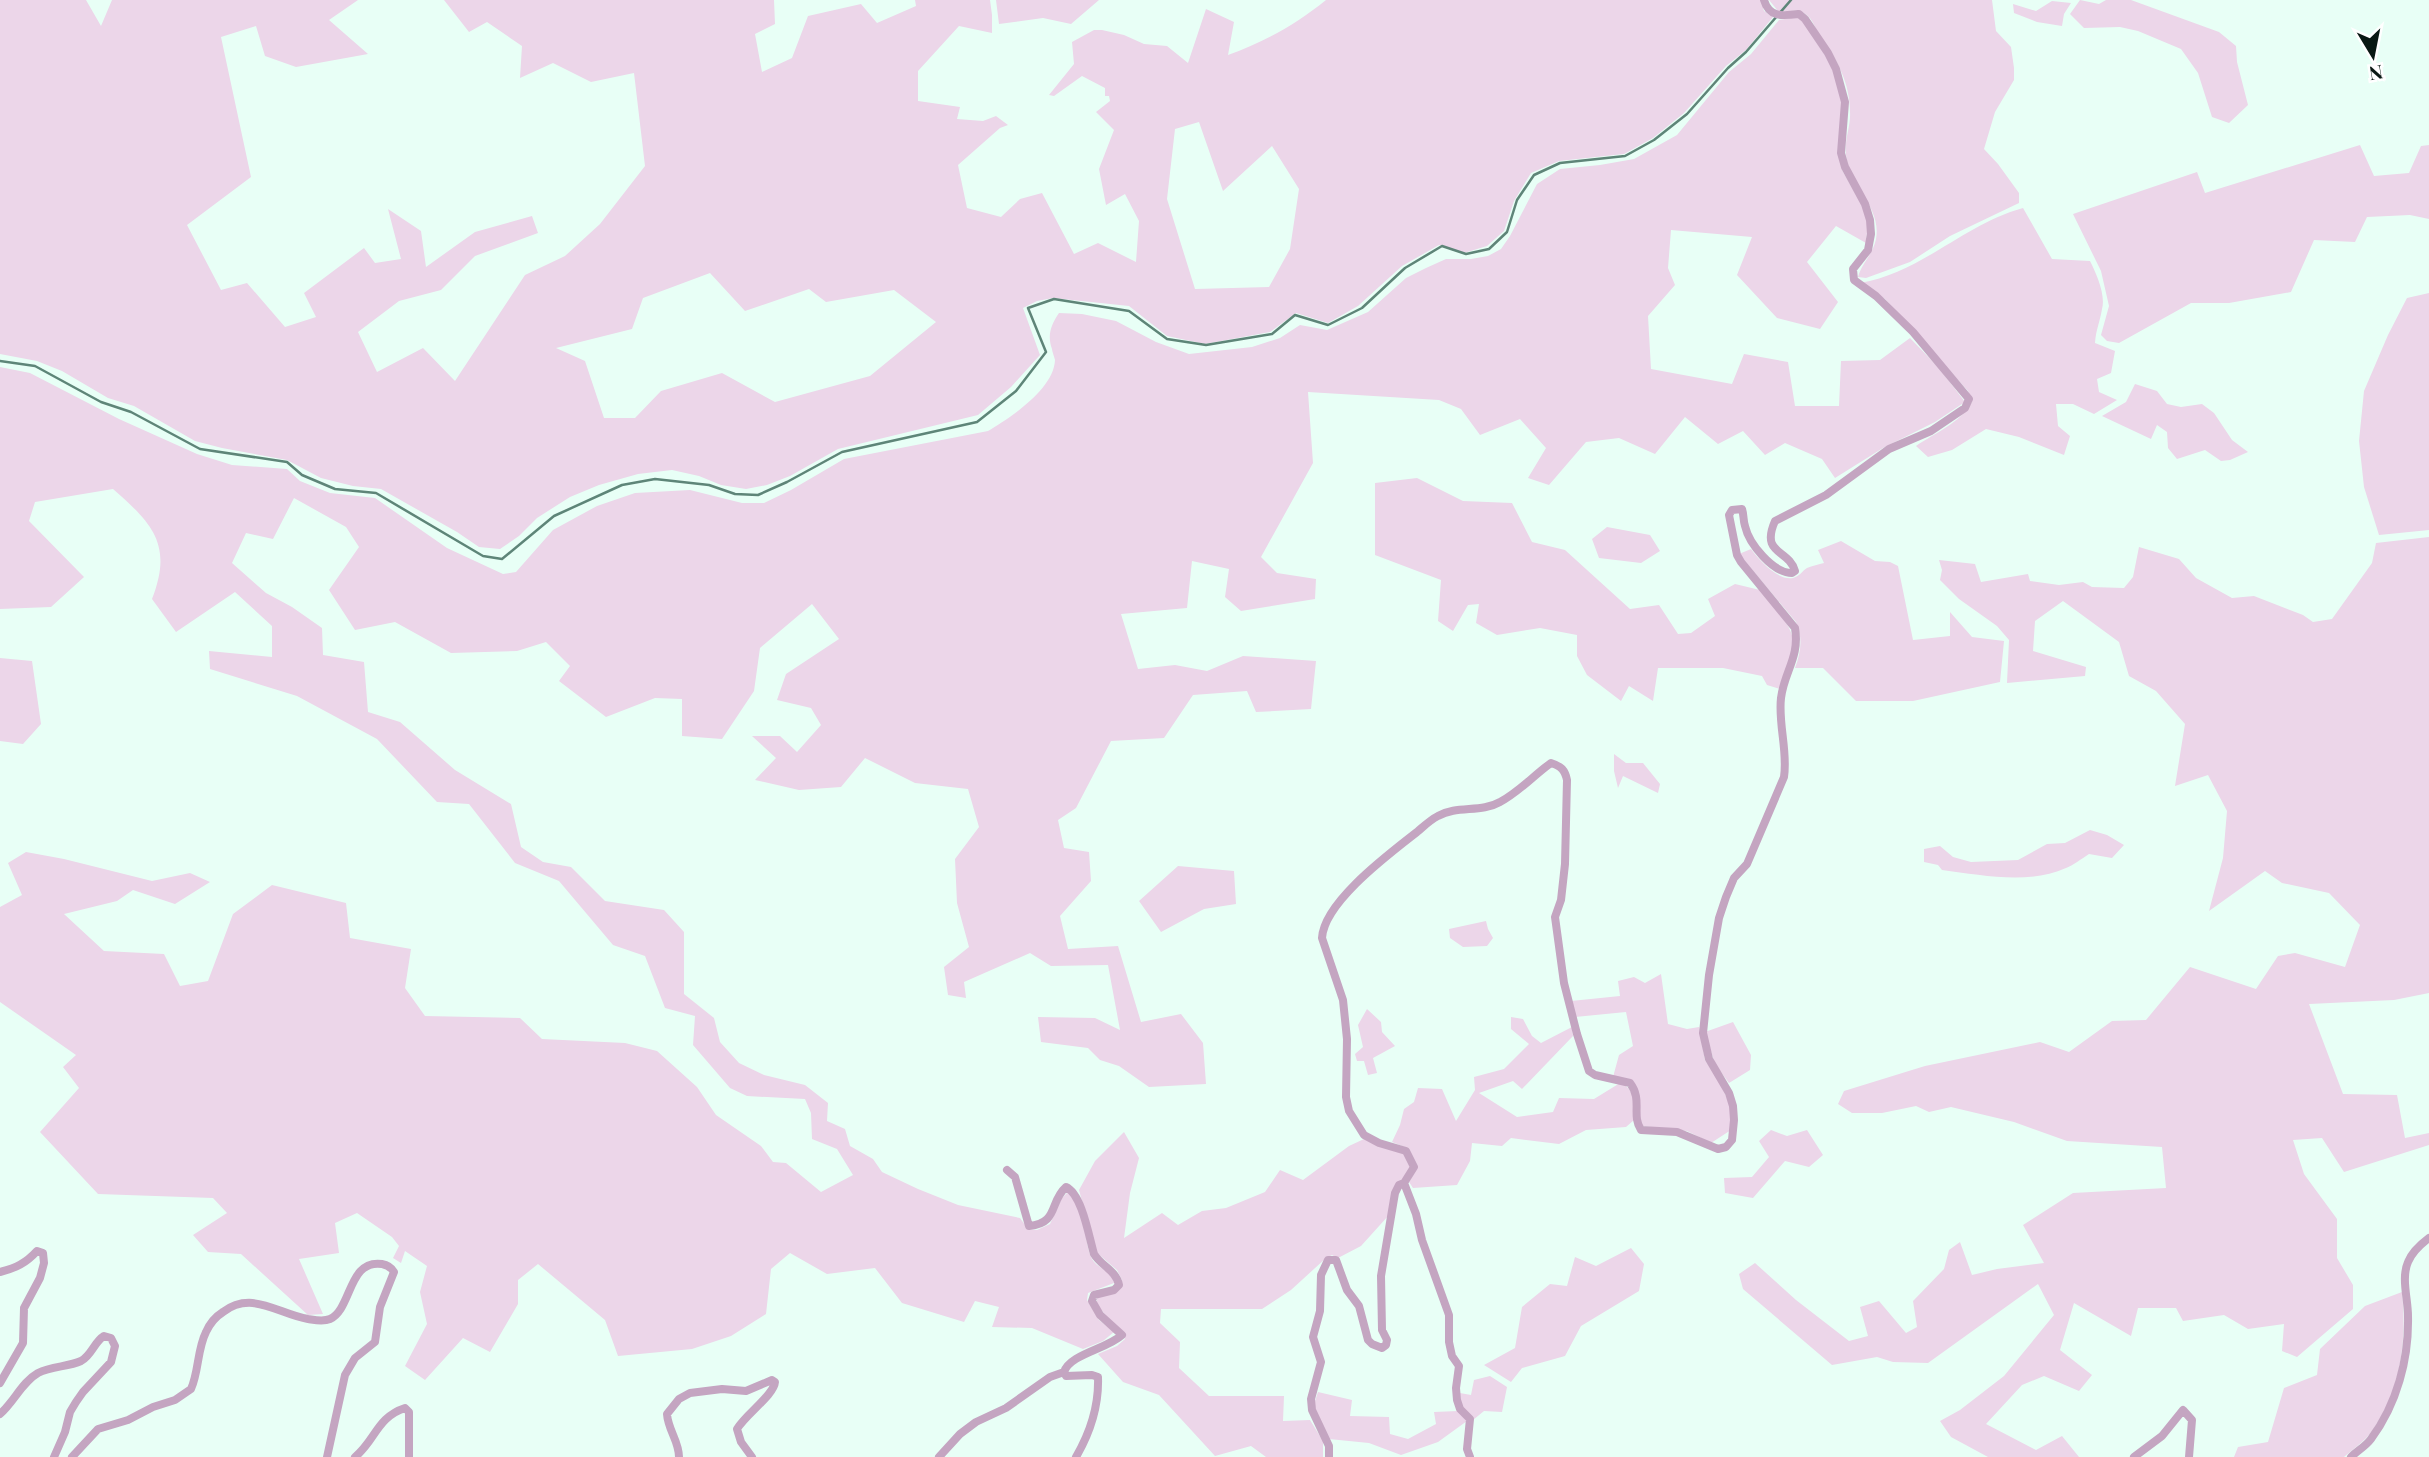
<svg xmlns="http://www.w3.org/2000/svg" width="2429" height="1457" font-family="'Playfair Display',serif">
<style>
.green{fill:#ecd6e9;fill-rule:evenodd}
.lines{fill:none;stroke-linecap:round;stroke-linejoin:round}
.stream{stroke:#5e8578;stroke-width:2.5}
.street{stroke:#c4a5c1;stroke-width:8}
</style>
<rect width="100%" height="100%" fill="#e8fff6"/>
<path class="green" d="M0,0H86L101,26L112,0H358L329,20L368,54L296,67L265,56L256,26L221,37L251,177L187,225L221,290L247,283L285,327L316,317L304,293L364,248L375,263L401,259L388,209L421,231L426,267L475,232L532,216L538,233L475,256L441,290L399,301L358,332L377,372L423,348L455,381L525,275L565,256L600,224L645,166L634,73L591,82L553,63L520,78L522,46L487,22L469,32L444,0H774L775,24L755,34L762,72L792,58L808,16L861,4L877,23L916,6L915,0H990L992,15V33L959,26L918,71V101L960,107L957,119L983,121L996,116L1008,125L1000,128L958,165L967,208L1001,217L1020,199L1042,193L1074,254L1098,243L1136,262L1139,221L1125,194L1106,205L1099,169L1114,130L1096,112L1110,101L1109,96H1105V88L1082,76L1054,96L1049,95L1074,64L1072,42L1094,30H1102L1124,35L1144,44L1167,46L1188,63L1206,9L1234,22L1228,55C1264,42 1295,25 1326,0H1761L1764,11L1773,17L1746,50L1726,66L1684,113L1653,138L1624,154L1559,161L1531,173L1514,201L1504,231L1487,246L1464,253L1439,245L1402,266L1358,306L1328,323L1296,313L1270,332L1205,344L1167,336L1129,306L1053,298L1037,301L1023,308L1040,355L1011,387L978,415L838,449L790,476L767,485L746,489L721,485L699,476L672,470L638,474L599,485L570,497L537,518L519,536L500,549L479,547L457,532L381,489L353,486L321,478L287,460L222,448L195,441L134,406L108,398L62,371L37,361L0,354ZM1199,122L1223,191L1272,146L1299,189L1290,249L1269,287L1195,289L1167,199L1175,129ZM710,273L745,311L809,289L826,302L894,290L936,322L870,376L775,402L722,373L661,391L635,418H604L585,361L556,348L632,329L643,298Z
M996,0H1099L1071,24L1043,18L999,24Z
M1769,0H1992L1996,31L2011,47L2014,68V80L1995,112L1984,149L1998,164L2019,193V203L1950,236L1910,262L1866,278L1858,277C1862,263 1873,254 1876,239C1882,207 1849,185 1846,155C1844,140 1851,126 1850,112C1850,84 1838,61 1822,39C1815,30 1814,19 1804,13C1796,8 1787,13 1778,11Z
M2080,0L2099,4L2106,0H2131L2219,32L2236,46L2237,62L2248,105L2229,123L2212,117L2198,73L2181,49L2138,31L2120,27L2084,28L2070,14Z
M2052,1L2071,3L2064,14L2062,26L2037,22L2014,13L2013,4L2036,11Z
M1797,17L1803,21L1834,69L1842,104V170L1863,207L1868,222L1866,243L1836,226L1807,262L1838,302L1820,329L1777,318L1737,275L1752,237L1671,230L1668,268L1675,285L1648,316L1651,369L1732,384L1744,354L1788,362L1795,406H1839L1841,361L1880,360L1910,338L1939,368L1965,402L1935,422L1883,448L1835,478L1822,459L1785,443L1765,455L1743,431L1718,444L1685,417L1655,454L1619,438L1586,442L1549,485L1528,478L1546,448L1520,419L1480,435L1461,409L1439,400L1308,392L1313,463L1261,557L1277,573L1316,579L1315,599L1241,611L1225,597L1229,569L1192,561L1187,608L1121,614L1138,669L1175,665L1207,671L1243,656L1316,661L1311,709L1256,712L1247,691L1193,695L1164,738L1111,741L1076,808L1058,820L1064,848L1089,852L1091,881L1060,916L1068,949L1118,946L1141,1022L1181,1014L1203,1043L1206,1084L1149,1087L1119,1066L1100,1060L1088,1048L1041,1042L1038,1017L1095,1018L1120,1030L1108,965L1051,966L1030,953L964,982L966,998L948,995L944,967L969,947L957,903L955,859L979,827L968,789L915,783L865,758L841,787L799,790L755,780L776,758L752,736H780L797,752L821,725L811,708L777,700L786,674L839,639L812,604L760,648L754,691L722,739L682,736V699L655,698L606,717L559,681L570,666L546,642L517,651L451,653L395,622L355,630L329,590L359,547L346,527L294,498L273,539L246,533L232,563L266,593L292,607L322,628L323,655L364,662L368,712L400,722L455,770L511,804L521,847L543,862L571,867L605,901L664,910L684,932V994L714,1018L720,1042L739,1063L764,1075L805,1085L828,1103L827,1121L845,1129L850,1146L873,1159L882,1172L918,1189L958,1205L1020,1218L1028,1229L1037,1230L1050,1224L1062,1198L1068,1192C1087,1203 1083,1242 1092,1259C1096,1266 1107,1271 1113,1276L1114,1283L1088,1293L1087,1300L1099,1320L1114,1332L1103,1341L1083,1349L1032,1328L992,1327L999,1307L975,1301L964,1322L902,1303L875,1268L827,1274L790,1253L771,1269L766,1314L731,1336L692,1349L618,1356L605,1320L538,1264L518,1280V1304L490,1352L463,1338L425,1380L405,1366L427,1324L420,1292L427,1266L405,1251L401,1263L393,1258L399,1246L392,1237L357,1213L335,1223L339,1253L299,1259L323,1314L308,1315L241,1254L208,1252L193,1235L227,1213L213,1198L98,1194L40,1132L79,1088L63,1067L76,1055L0,1002V907L22,895L8,863L26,852L64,859L152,881L190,873L210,882L175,904L133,890L117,901L64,914L104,951L164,954L180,986L208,981L233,914L272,885L346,903L350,938L411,949L405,988L425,1016L520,1018L542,1039L625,1043L657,1051L697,1087L716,1115L761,1146L773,1162L786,1163L821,1192L853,1175L837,1149L812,1139L811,1113L805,1099L747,1096L730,1088L693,1045L695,1016L665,1008L645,956L613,945L559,881L515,863L469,804L437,802L377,739L297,696L210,669L209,651L272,657V626L235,592L176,632L152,599C173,545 153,524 113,489L35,502L29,521L84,577L51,607L0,609V367L30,373L119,419L197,454L232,465L287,469L300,481L330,493L375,498L447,548L503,574L516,572L553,530L597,506L635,493L690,490L742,503H764L791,490L844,459L988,431C1010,418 1054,389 1055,360C1055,359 1052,351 1052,349C1047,335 1051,325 1059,313L1082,314L1116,321L1156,342L1189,354L1252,347L1280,338L1300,325L1327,330L1368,312L1406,278L1426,268L1446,259H1471L1488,256L1501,249L1510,236L1537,184L1560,169L1600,165L1634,159L1677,135L1729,72L1751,54L1779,20Z
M2360,145L2374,176L2409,173L2421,146L2429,145V219L2410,215L2367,217L2355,242L2314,240L2291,292L2229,303H2191L2119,343L2107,341L2101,335L2109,306L2101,271L2073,214L2197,172L2205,193Z
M2023,208L2052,259L2090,261C2096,273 2106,295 2102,309C2100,322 2096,329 2095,343L2115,351L2111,373L2097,379L2099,392L2117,400L2094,414L2073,404H2056L2058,426L2070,436L2064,455L2019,437L1986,429L1952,450L1928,457L1916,446C1935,433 1960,423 1972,402L1968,391L1885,299L1860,283C1921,273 1964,224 2023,208Z
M2429,293V530L2379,535L2364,487L2359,441L2364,391L2388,335L2407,298Z
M2135,384L2157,391L2167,404L2181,407L2202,404L2214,413L2232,440L2248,452L2230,460L2221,461L2205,450L2177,459L2168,448L2167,432L2157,425L2151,439L2102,416L2126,402Z
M1417,478L1463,501L1512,503L1532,542L1565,550L1630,609L1659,605L1678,634L1691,633L1715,616L1708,599L1735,584L1760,590C1773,609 1798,627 1793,652C1791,664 1782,675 1780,689L1767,685L1762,676L1723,668H1658L1653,701L1629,686L1621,701L1587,675L1577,656V635L1540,628L1497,635L1476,623L1479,604L1468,605L1453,631L1438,621L1441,580L1375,555V483Z
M1607,527L1650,535L1660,551L1641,563L1599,558L1592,539Z
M2429,537V993L2394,1000L2309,1004L2343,1094L2397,1095L2405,1138L2429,1133V1145L2344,1172L2322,1138L2293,1140L2304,1174L2337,1219V1258L2353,1285V1309L2297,1357L2282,1351L2284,1324L2248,1329L2224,1315L2183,1321L2176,1308H2138L2131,1336L2074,1303L2060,1350L2092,1375L2079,1391L2044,1376L2022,1385L1986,1424L2036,1450L2062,1436L2079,1457H1988L1951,1437L1940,1421L1960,1410L2004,1376L2054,1315L2038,1284L1928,1363L1893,1362L1877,1357L1832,1365L1743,1289L1739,1274L1755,1263L1796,1300L1849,1341L1868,1336L1860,1307L1879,1301L1906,1333L1917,1327L1913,1301L1944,1269L1949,1250L1960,1242L1972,1275L1997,1269L2044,1263L2023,1225L2073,1193L2166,1188L2162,1147L2067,1141L2014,1122L1951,1107L1929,1112L1916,1106L1882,1113H1852L1838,1104L1844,1091L1925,1066L2040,1042L2069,1052L2112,1021L2146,1020L2190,967L2256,989L2278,956L2295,953L2345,967L2360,925L2329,893L2282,883L2265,871L2209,911L2223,858L2227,811L2208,775L2175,786L2185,724L2156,691L2129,676L2119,642L2063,601L2035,621L2033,651L2086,667L2085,676L2007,683L2009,640L1997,626L1959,599L1940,580L1942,570L1939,560L1975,564L1981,582L2028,574L2030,581L2059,585L2083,582L2092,587L2124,588L2133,577L2139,547L2179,559L2196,578L2232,598L2254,596L2303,615L2313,622L2332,619L2372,563L2376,543Z
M1841,541L1875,561L1890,562L1898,566L1913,640L1950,636V612L1972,637L2004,641L2000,682L1913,701H1856L1823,668H1795C1801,652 1803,638 1796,622L1739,554L1751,549C1759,560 1778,581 1793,578C1800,576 1802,571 1807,568C1812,566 1819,564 1824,563L1818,550Z
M0,658L32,661L41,724L23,744L0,741Z
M1614,754L1626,763H1643L1660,784L1658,793L1623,776L1618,788L1614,771Z
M2090,830L2107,835L2124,845L2112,858L2089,854C2081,859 2074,865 2066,868C2028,885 1982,875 1942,870L1938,865L1924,862V849L1940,846L1953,857L1971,862L2018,860L2047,844L2065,843Z
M1178,866L1234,871L1236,904L1204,909L1161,932L1139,901Z
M1486,921L1488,929L1493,938L1487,946L1463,947L1450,938L1449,929Z
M1661,974L1668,1024L1687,1029L1699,1027L1705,1060L1720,1082L1731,1108V1130L1711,1143L1687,1131L1642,1126C1635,1111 1645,1100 1632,1081L1613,1077L1619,1055L1633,1046L1626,1012L1575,1017L1571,1001L1620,996L1618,981L1634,977L1645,983Z
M1367,1009L1381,1022L1382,1032L1395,1046L1373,1058L1377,1073L1368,1075L1364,1061H1357L1355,1054L1363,1047L1358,1025Z
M1511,1017L1523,1019L1532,1036L1541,1043L1572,1027L1573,1036L1522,1089L1513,1081L1479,1093L1517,1117L1553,1112L1559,1098L1594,1099L1620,1083C1637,1090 1634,1103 1634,1120L1626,1127L1586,1130L1559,1144L1511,1138L1502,1146L1472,1143L1470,1161L1457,1185L1413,1188L1409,1182L1415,1172L1407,1148L1392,1142L1400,1125L1404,1109L1414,1102L1418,1088L1442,1089L1456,1121L1475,1090L1474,1077L1504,1069L1529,1044L1511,1029Z
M1733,1022L1751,1055L1750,1070L1729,1083L1715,1064L1705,1032Z
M1771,1130L1787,1136L1807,1130L1823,1155L1809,1167L1785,1161L1753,1198L1725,1193L1724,1178L1752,1177L1769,1157L1759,1141Z
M1124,1132L1139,1158L1130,1193L1124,1238L1162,1213L1178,1225L1202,1211L1226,1208L1265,1192L1280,1170L1303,1180L1349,1146L1364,1139L1404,1154L1411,1167L1389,1215L1361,1246L1338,1258L1332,1255L1326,1258L1291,1290L1262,1309H1161L1160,1323L1180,1342L1179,1368L1209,1396H1284L1283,1421L1310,1420L1323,1441V1457H1266L1251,1446L1215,1456L1159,1395L1123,1382L1098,1354L1117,1346L1125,1339V1333L1113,1324L1097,1305V1298L1122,1280L1117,1270L1096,1252L1079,1190L1095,1161Z
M1631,1248L1644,1264L1639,1291L1581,1326L1565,1356L1522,1368L1511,1382L1484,1365L1515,1348L1522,1307L1550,1284L1567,1286L1575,1257L1596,1266Z
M2402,1292C2407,1341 2401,1390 2372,1431C2365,1441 2353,1449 2344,1457H2234L2238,1447L2268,1442L2284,1388L2317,1375L2320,1349L2365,1306Z
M1490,1376L1507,1387L1502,1412L1484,1411L1473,1420L1461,1406L1460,1393L1471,1395L1474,1380Z
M1318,1392L1352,1400L1350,1416L1389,1417L1390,1434L1408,1439L1436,1424L1434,1412L1458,1411L1467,1421L1438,1442L1401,1455L1369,1443L1329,1439L1313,1407Z"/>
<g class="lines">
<path class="stream" d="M0,361L35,366L101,402L131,412L200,449L287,462L302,475L335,489L376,493L483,556L502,559L554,516L622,485L655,479L709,485L735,494L758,495L787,482L842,452L977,422L1016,391L1046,352L1028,308L1054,299L1129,311L1167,339L1206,345L1272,334L1295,315L1328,325L1362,308L1405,268L1442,246L1466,254L1489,249L1507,232L1517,200L1534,175L1560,163L1625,156L1654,140L1687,114L1728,68L1746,52L1791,0"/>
<path class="street" d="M1007,1170L1015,1177L1029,1226C1059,1223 1049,1202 1066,1187C1082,1194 1089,1237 1094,1254C1101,1266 1116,1270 1119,1285L1114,1290L1094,1295L1092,1301L1100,1315L1122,1335C1107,1349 1070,1354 1064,1372L1066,1376L1092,1375L1098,1377C1099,1405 1090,1433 1076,1457
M1404,1183L1414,1167L1406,1151L1379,1143L1364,1135L1349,1111L1346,1097L1347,1039L1343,1000L1322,938C1324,902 1389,854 1417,832C1423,827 1430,820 1438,816C1457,805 1481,813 1500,802C1519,792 1534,775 1551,763C1561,766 1565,770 1567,780L1565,864L1561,900L1555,917L1564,983L1577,1034L1589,1071L1595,1075L1630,1083C1643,1100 1631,1115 1641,1130L1677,1132L1718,1149L1726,1147L1732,1140L1734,1120L1733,1106L1729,1093L1709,1059L1703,1033L1709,975L1719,918L1726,897L1734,878L1747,864L1784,777C1788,751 1778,724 1781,698C1784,672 1800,657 1795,628L1741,562L1737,555L1729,515L1732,510L1742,509C1744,515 1743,520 1745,526C1749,544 1773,573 1792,573L1795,571C1789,549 1760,555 1775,521L1826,495L1889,449L1931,431L1965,408L1969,399L1913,332L1876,296L1854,280L1853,269L1868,250L1871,234L1870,220L1865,204L1845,167L1841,153L1845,102L1836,69L1828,53L1805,19L1799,14C1783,16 1769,18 1764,0
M0,1272C16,1268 26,1263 37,1251L43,1253L44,1263L40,1278L24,1308L23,1343L0,1383
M0,1414C14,1402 22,1382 38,1373C52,1366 68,1367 81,1361C92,1355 94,1342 104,1336L111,1338L115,1346L111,1362L83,1392L76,1402L70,1412L65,1432L54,1457
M72,1457L98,1429L128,1420L153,1407L175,1400L191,1389C199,1371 197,1350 206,1332C210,1323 215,1317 223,1312C252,1290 278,1314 308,1319C315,1320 323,1322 330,1319C352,1309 348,1259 382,1264C388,1265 391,1267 394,1272L380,1307L375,1342L355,1358L345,1375L327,1457
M355,1457C375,1441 377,1417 405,1408L409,1412V1457
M679,1457C679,1441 668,1430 667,1414L679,1399L690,1393L722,1389L746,1391L772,1380L775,1382C774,1395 746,1414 737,1429L741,1442L752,1457
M939,1457L960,1434L976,1422L1006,1408L1050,1377L1064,1372
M1329,1457V1446L1312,1410L1311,1399L1321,1362L1313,1337L1320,1311L1321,1275L1328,1260H1336L1347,1290L1359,1306L1368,1340L1372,1344L1382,1348L1386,1345L1387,1340L1382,1330L1381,1276L1395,1193L1399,1185L1404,1183L1416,1214L1422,1240L1449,1315V1342L1452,1356L1459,1366L1456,1388L1457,1400L1460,1409L1470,1419L1467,1449L1470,1457
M2134,1457L2162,1436L2183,1410L2192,1420L2189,1457
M2351,1457C2357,1451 2366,1446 2371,1439C2397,1404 2409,1359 2408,1316C2408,1299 2401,1278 2408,1262C2412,1252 2421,1244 2429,1238"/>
</g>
<g transform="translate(2373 56) rotate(170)" stroke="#ffffff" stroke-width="5" paint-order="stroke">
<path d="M0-5L12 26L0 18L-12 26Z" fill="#091813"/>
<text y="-10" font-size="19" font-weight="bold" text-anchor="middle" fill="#091813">N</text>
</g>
</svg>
